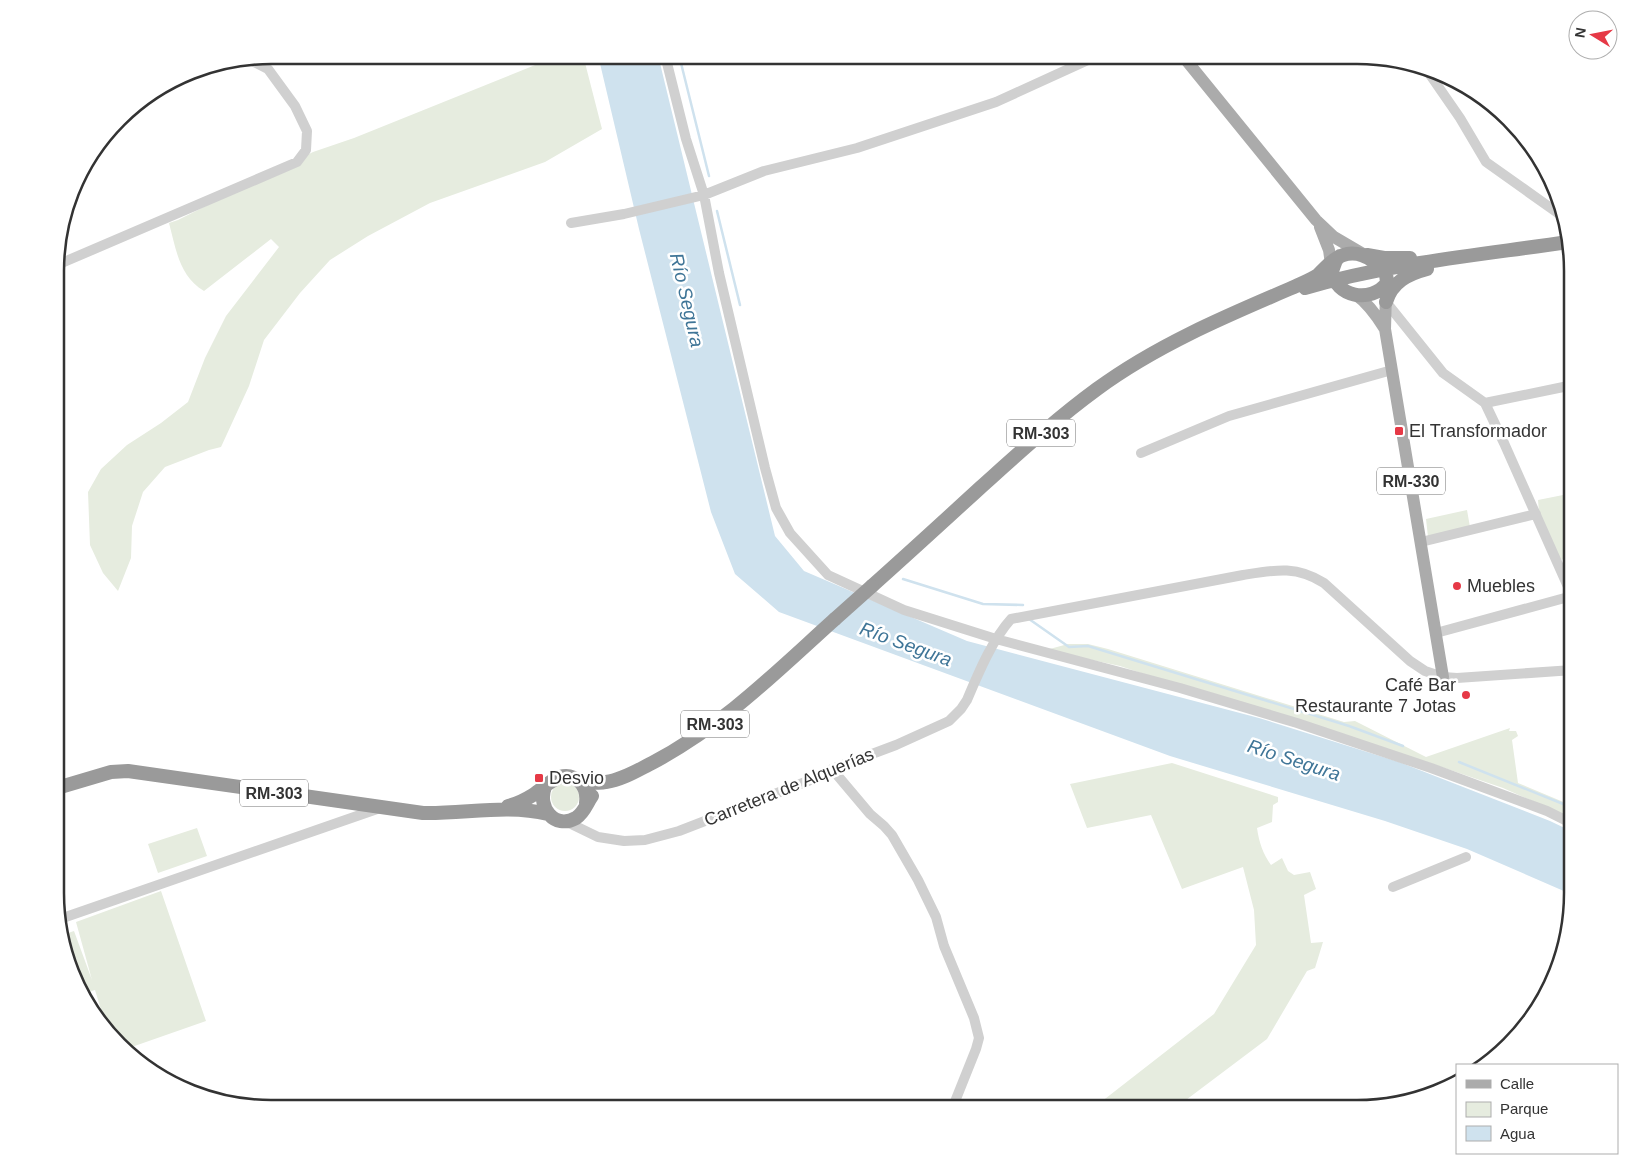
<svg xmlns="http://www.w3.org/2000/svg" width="1628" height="1164" font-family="Arial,sans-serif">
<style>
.green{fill:#e6ecdf}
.water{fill:#cfe2ee}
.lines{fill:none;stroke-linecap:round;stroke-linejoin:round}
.stream{stroke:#cfe2ee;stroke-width:2.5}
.minor{stroke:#d0d0d0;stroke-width:10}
.major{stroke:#ababab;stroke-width:12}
.highway{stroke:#9a9a9a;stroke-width:14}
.highway-bridge{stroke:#9a9a9a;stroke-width:14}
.poi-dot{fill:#e63946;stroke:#fff;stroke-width:2}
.labels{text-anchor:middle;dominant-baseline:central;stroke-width:5;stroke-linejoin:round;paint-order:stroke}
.shield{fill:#fff;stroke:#707070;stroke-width:1}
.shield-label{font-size:16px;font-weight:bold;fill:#333}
.poi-label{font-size:18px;fill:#333;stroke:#fff;text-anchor:start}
.street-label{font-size:18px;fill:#333;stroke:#fff}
.water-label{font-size:19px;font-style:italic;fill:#3f7597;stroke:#fff}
.rim{fill:none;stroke:#333;stroke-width:2.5}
</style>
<rect width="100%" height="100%" fill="#fff"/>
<path class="green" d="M560,55H583L602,129L545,162L430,203L368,236L330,260L300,293L264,340L249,386L221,447L209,450L165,467L143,492L132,526L131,558L118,591L103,573L90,545L88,492L101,469L127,445L161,423L188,402L205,358L226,316L279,247L271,239L204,291C179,276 176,249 169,223L178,220L313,152L354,138Z
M1573,493V557L1560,560L1539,512L1538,500Z
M1467,510L1470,527L1428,537L1426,519Z
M1068,644H1088L1108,649L1344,722L1355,721L1426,757L1510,728L1509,731H1516L1518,736L1512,740L1518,783L1573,806V819L1503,788L1427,762L1255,711L1120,666L1046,650Z
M1172,763L1278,797V802L1273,805L1272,822L1257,828C1259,842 1263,854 1271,865L1282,858L1288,871L1294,875L1310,872L1316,889L1304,895L1311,943L1323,942L1315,968L1307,971L1267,1039L1174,1109H1092L1214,1014L1256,945L1254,910L1243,867L1182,889L1151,815L1087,828L1070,784Z
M551 797a14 14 0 1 1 28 0a14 14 0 1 1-28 0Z
M197,828L207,856L158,873L148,844Z
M161,891L206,1021L126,1049L106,1026L95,990L82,994L62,935L74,931L92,980L76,922Z"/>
<path class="water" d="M598,55H658L775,536L804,571L967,641L1259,718L1399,762L1550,821L1573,832V895L1467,849L1385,821L1170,756L779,612L735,574L711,512L639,229Z"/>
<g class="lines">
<path class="stream" d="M679,55L709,176
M717,211L740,305
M903,579L983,604L1023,605
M1029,619L1069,647L1088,646L1349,726L1403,746
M1459,762L1573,808"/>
<path class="minor" d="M665,55L686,139L704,195L719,273L765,468L776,508L790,533L828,575L904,610L996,639L1180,688L1297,723L1431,768L1547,811L1573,824
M1424,66L1460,118L1486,162L1562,216
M571,223L624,214L704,195L764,171L857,148L996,102L1099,55
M57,265L297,162L306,150L307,131L295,106L268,69L248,59
M1386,302L1443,373L1485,403L1504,443L1573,598
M1485,403L1573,385
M1141,453L1229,416L1392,370
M1421,542L1536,514
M1436,633L1572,596
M832,769L870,814L884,826L892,835L918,880L936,917L944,946L974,1018L979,1038L976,1049L952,1109
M565,821L598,837L624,841L645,840L679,831L813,779L832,769L896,745L949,721L961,709L967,700C978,674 992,640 1011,619L1243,575C1274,570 1296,565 1324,583L1410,661L1425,671L1443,677L1457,678L1573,670
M1393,887L1466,857
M57,920L380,808"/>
<path class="major" d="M1182,55L1316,220L1334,237L1363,254
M1320,227L1329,250L1332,271
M1386,293L1385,329L1443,677
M1355,294C1368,303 1377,316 1385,329"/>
<path class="highway" d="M1367,255L1384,258H1410
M1305,288C1391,263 1480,255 1568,242
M1386,302C1392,282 1408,274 1427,269
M872,586C909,553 945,520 981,487C1019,453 1056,419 1097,389C1157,345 1226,316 1294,287C1302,283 1311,280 1318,275C1323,270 1328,264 1334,260C1353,246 1373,257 1386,273L1387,283C1371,304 1335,297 1332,271L1336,260L1340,256
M580,781C588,782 598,784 606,782C622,780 638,770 652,763C724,725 776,672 835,619
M545,787C537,807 554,830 576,818C584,813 587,803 592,796
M57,788L111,772L128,771L423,813C465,814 507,804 548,814
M508,806C517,804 525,800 533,795C547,786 562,766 580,782C586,788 587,795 586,803"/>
<path class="highway-bridge" d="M835,619L872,586"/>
</g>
<g class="poi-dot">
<rect x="1394" y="426" width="10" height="10" rx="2.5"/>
<circle cx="1457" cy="586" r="5"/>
<circle cx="1466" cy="695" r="5"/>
<rect x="534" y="773" width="10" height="10" rx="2.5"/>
</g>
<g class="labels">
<g class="shield">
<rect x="1007" y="419.5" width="68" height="27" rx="4"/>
<rect x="1377" y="467.5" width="68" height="27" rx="4"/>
<rect x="681" y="710.5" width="68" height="27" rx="4"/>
<rect x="240" y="779.5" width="68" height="27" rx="4"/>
</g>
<g class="shield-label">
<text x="1041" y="433">RM-303</text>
<text x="1411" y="481">RM-330</text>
<text x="715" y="724">RM-303</text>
<text x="274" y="793">RM-303</text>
</g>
<g class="poi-label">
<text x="1409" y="431">El Transformador</text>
<text x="1467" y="586">Muebles</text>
<text x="1456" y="685" text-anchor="end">Café Bar<tspan x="1456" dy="21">Restaurante 7 Jotas</tspan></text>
<text x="549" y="778">Desvio</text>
</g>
<g class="street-label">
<text transform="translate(789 787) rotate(-22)">Carretera de Alquerías</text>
</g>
<g class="water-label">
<text transform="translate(687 300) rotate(77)">Río Segura</text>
<text transform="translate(906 644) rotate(20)">Río Segura</text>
<text transform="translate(1294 760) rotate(18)">Río Segura</text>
</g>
</g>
<path d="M0 0H1628V1164H0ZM271 64H1357A207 207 0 0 1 1564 271V893A207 207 0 0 1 1357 1100H271A207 207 0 0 1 64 893V271A207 207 0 0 1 271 64Z" fill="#fff" fill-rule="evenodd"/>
<path class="rim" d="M271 64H1357A207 207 0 0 1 1564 271V893A207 207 0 0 1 1357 1100H271A207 207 0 0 1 64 893V271A207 207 0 0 1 271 64Z"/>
<rect x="1456" y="1064" width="162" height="90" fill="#ffffff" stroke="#adadad"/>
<rect x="1466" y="1080" width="25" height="8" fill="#ababab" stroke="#adadad"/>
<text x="1500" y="1089" font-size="15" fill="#333333">Calle</text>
<rect x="1466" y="1102" width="25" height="15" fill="#e6ecdf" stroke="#adadad"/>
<text x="1500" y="1114" font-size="15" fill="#333333">Parque</text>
<rect x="1466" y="1126" width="25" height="15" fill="#cfe2ee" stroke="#adadad"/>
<text x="1500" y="1139" font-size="15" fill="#333333">Agua</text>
<g transform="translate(1593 35) rotate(280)"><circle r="24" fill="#ffffff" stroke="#adadad"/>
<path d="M0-4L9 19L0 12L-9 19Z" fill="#e63946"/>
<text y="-8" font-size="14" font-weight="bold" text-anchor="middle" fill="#333333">N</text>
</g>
</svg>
